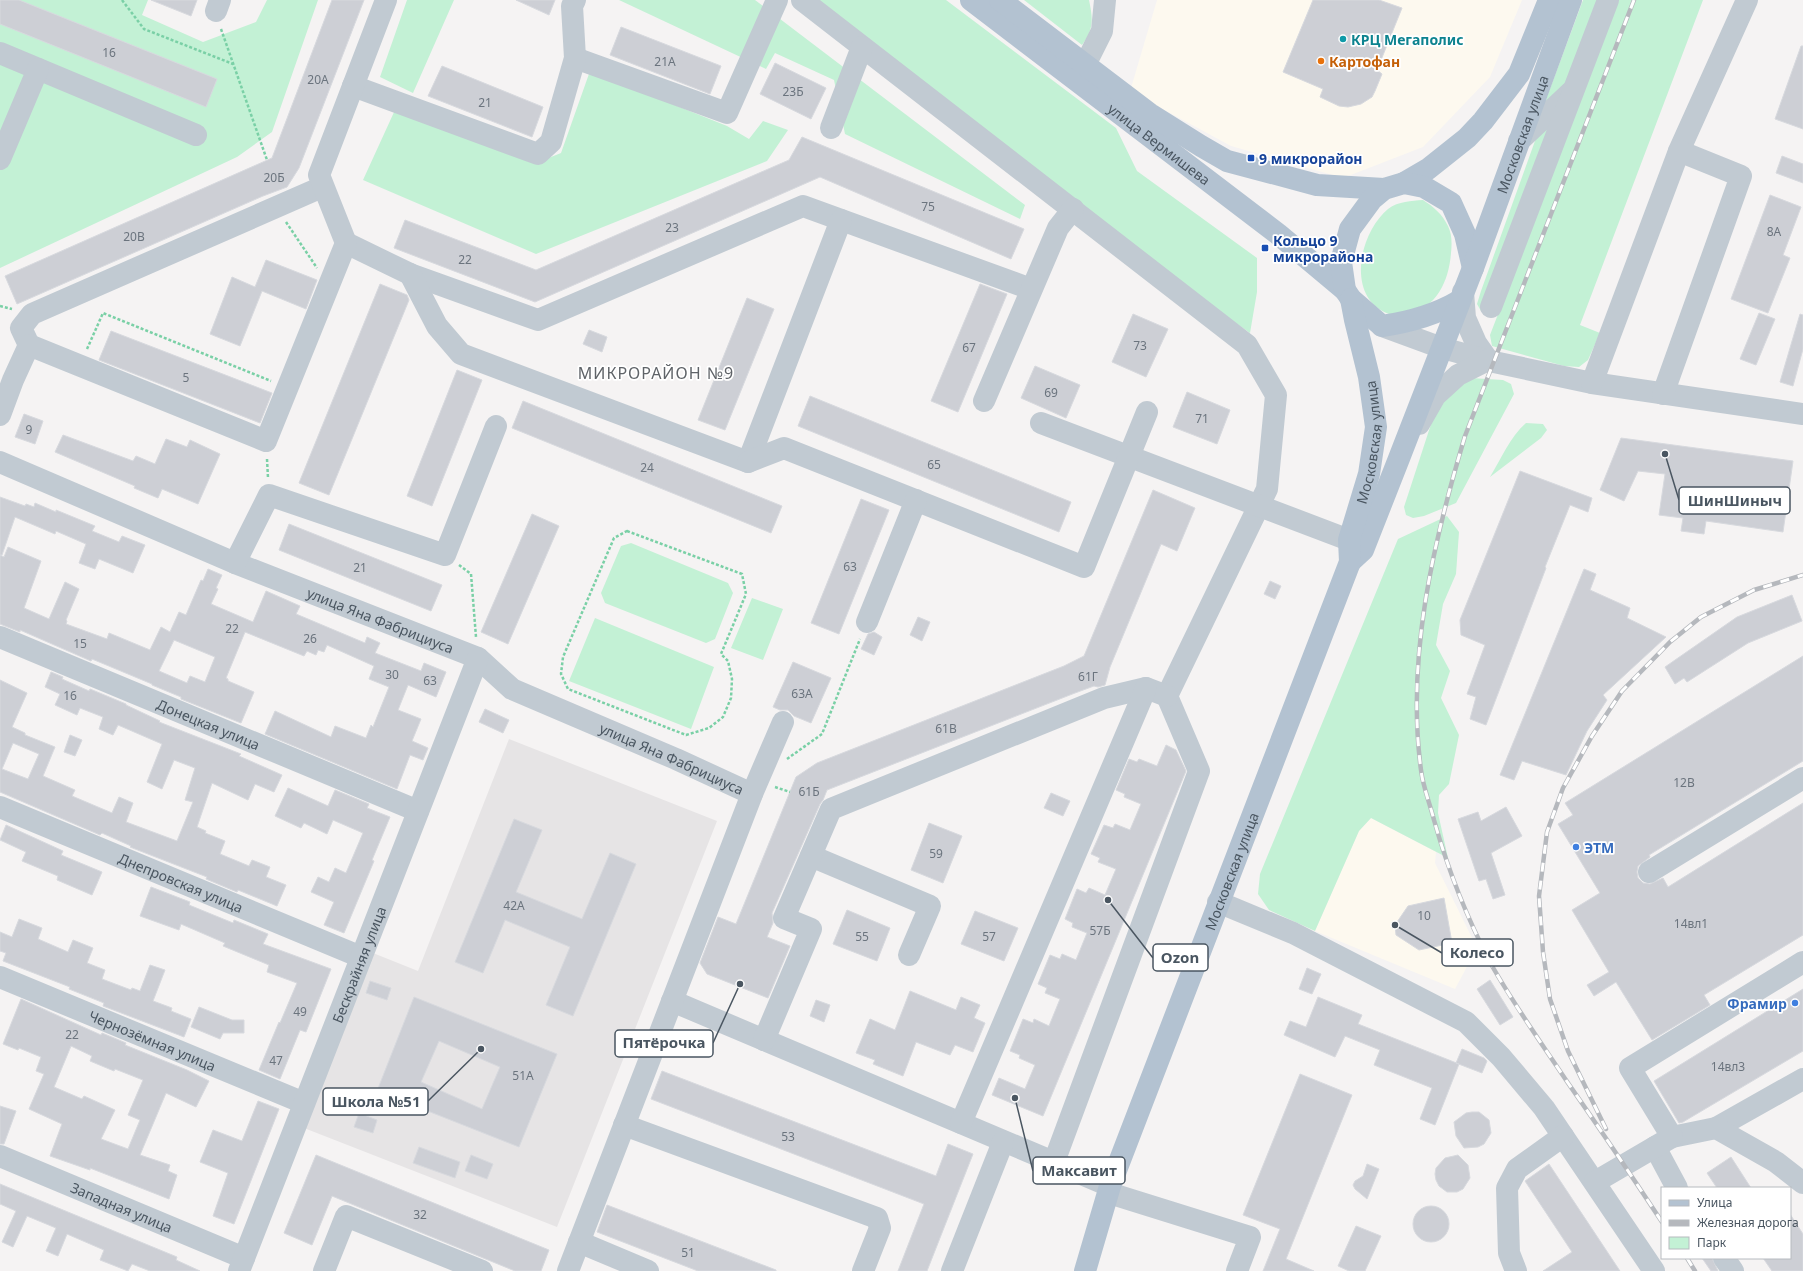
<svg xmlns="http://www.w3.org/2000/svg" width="1803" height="1271" font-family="'Noto Sans',sans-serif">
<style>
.commercial{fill:#fdf9ef}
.education{fill:#e6e4e5}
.green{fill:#c3f1d5}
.building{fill:#cdcfd5;stroke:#d7d9de;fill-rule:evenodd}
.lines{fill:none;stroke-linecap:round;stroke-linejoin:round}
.path{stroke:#7ad0a6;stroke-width:2.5;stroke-dasharray:3 2;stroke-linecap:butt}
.minor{stroke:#c1cad2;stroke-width:22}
.major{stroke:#b3c2d1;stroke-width:22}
.rail-casing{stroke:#b5b8bd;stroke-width:4.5}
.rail{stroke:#fff;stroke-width:3;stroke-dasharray:9;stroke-linecap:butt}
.culture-dot{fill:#0f9aa8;stroke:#fff;stroke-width:1.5}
.food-dot{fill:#e8710a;stroke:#fff;stroke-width:1.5}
.transit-dot{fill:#1a4fb4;stroke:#fff;stroke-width:1.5}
.shop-dot{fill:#3f7fe0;stroke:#fff;stroke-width:1.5}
.labels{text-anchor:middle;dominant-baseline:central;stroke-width:3.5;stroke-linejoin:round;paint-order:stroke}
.number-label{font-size:12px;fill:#6b747e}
.culture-label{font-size:14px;font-weight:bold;fill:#0d838f;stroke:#fff;text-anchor:start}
.food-label{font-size:14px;font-weight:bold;fill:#c56008;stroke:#fff;text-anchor:start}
.street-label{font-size:14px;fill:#4a5661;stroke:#fff}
.transit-label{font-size:14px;font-weight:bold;fill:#164399;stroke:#fff;text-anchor:start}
.shop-label{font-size:14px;font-weight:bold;fill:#366cbe;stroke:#fff;text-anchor:start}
.quarter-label{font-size:16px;letter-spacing:1px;fill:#5f6368;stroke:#fff}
.leader{fill:none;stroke:#4a5661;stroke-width:1.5}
.callout-dot{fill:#4a5661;stroke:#fff;stroke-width:1.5}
.callout{fill:#fff;stroke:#4a5661;stroke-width:1.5}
.callout-label{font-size:15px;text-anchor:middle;font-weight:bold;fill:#4a5661}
</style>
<rect width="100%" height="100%" fill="#f5f3f3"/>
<path class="commercial" d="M1157,0H1522L1490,77L1423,147L1343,178L1231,146L1144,99L1131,88Z
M1371,818L1436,852L1435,863L1477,948L1455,989L1315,931L1359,831Z"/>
<path class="education" d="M509,739L717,821L557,1227L304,1128L373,953L418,971Z"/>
<path class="green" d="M0,0H148L142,15L203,42L256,22L267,0H318L272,132L237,157L0,268Z
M407,0H454L413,93L380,77Z
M619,0H755L1025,205L1020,219L845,134L834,80L775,53L766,69Z
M813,0H946L1116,128L1137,171L1257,258V292L1250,333L1145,259Z
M1024,0H1089C1093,19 1094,29 1082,45Z
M1583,0H1598L1563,92L1541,113Z
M1619,0H1703L1580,325L1600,333L1588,360L1579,367L1564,366L1492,346L1490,335Z
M590,71L727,126L749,139L763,121L788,130L767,161L536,254L363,180L395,110L536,163L561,153Z
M1556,113L1481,311L1477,304L1481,291L1540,127Z
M1423,200C1434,207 1442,214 1448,226C1452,234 1452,244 1451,253C1449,280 1437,309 1407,313C1401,313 1394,316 1389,314C1345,298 1359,233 1388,209C1399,201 1411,201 1423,200Z
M1471,378L1503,380L1511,384L1514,394L1456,503L1424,516L1413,518L1406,515L1404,507L1433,418L1440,402Z
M1526,423L1543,424L1547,430L1541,438L1490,477C1501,459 1510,437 1526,423Z
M1447,516L1459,532L1456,574L1443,604L1436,645L1450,671L1441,698L1459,735L1449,784L1439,795L1438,813L1448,858L1371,818L1359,831L1315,931L1269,910L1258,894L1260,874L1398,539Z
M631,543L728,583L733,593L715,639L706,643L605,603L601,593L621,546Z
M752,598L783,609L763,660L731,648Z
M595,618L714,667L691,729L569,681Z"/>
<path class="building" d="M0,0H19L217,79L206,107L0,24Z
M151,0H197L191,16Z
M332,0H364L299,168L287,187L263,196L17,304L5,276L272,158Z
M516,0H555L549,15Z
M1313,0H1379L1402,8L1377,70L1382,74L1375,91L1372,97L1361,104L1348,107L1339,106L1320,97L1323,89L1283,72Z
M621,27L721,66L710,94L610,55Z
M1801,46H1803V129L1775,119Z
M775,63L826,88L811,119L760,94Z
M442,66L543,107L532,137L428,96Z
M802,137L1024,229L1011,259L820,177L535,302L394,248L405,220L536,270L789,160Z
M1782,156L1803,164V183L1776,173Z
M1770,195L1801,207L1783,255L1790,258L1768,313L1731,299Z
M266,260L317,280L306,309L262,291L240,346L210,334L232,277L255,287Z
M380,284L407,295L409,300L329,495L299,483Z
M980,284L1007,294L958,412L931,401Z
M747,298L774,309L725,430L698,420Z
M1759,313L1775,319L1756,365L1740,359Z
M1133,314L1168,329L1146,377L1112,362Z
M1800,314L1803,315V349L1793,386L1780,382Z
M589,330L607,337L602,352L583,344Z
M111,331L272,393L260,423L99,360Z
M1035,366L1080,385L1066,418L1021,398Z
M457,370L482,380L432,506L407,496Z
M1187,392L1230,410L1217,444L1173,427Z
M810,396L1071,502L1059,532L798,426Z
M523,401L782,506L771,533L512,428Z
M24,414L43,421L35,444L15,437Z
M63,435L133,461L136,456L155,464L166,439L187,447L190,440L220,454L198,504L162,489L158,498L134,488L135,486L55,452Z
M1621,438L1793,461L1783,532L1706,521L1704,534L1681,531L1683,518L1659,515L1665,474L1638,471L1624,501L1600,490Z
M1520,471L1592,498L1588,512L1570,505L1545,567L1546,568L1486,725L1470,719L1476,697L1467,694L1485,645L1461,635L1460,620Z
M1153,490L1195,508L1177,551L1161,544L1110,667L1105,685L1098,687L1094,686L1075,693L827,790L823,800L820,804L772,913L773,923L767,937L790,946L768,998L707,974L700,963L718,917L736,924L796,777L817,763L1064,666L1084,656Z
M0,497L25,506L26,504L34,507L35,503L56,512V510L95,526L92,531L119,542L122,536L145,545L133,573L99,559L95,569L79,563L86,544L56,531L55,534L15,517L2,555H0Z
M861,499L889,510L839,634L811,623Z
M532,514L559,526L508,644L481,632Z
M289,524L442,585L431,611L279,550Z
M8,547L41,561L24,608L49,619L65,582L79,589L66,620L67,621L66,624L107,639L109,633L150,650L161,627L170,632L179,612L186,615L201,580L203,581L208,569L222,575L216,588L218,589L211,604L253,622L266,591L300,606L296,614L365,643L367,637L380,643L375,653L421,671L424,663L446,672L436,697L408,685L398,710L421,719L412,741L428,748L423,760L410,755L397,789L265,734L275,711L331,737L335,726L366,738L371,725L373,727L389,687L369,679L374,666L327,645L324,652L318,650L316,655L307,651L304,656L245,632L226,678L228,679V681L254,692L241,723L181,699V697L152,685V684L92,659L91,661L20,630V632L0,624V555L4,557ZM174,640L215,657L205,682L190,676L187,683L159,671Z
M1584,569L1596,574L1590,590L1630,608L1627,618L1666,637L1603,695L1607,700L1587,731L1566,775L1522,761L1514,780L1500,775Z
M1270,581L1281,586L1275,599L1264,594Z
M1792,595L1802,621L1748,643L1687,682L1684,678L1675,684L1665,667L1737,617Z
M918,617L930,622L922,641L910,635Z
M874,632L882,637L874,655L861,649L868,634Z
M1803,656V761L1649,855L1650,857L1638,866L1637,872L1638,878L1643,883L1650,884L1663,878L1668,887L1803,803V935L1704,995L1710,1005L1652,1040L1616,982L1594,996L1587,985L1609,972L1572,910L1600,893L1558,824L1573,815L1565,803Z
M793,662L831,678L811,723L794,716L788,710H780L773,707Z
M51,672L63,677L62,679L89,691L90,689L126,704V705L160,721L159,722L241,754L239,756L282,775L274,792L255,784L248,800L212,783L197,827L206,831L205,833L225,841L220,854L249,866L252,860L270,867L266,877L286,885L277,906L238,890L237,892L206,879L207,877L130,847L131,846L102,833L100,835L0,792V680L27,693L12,727L25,733V735L55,747L43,776L75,790L72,796L112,813L119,797L133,803L126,822L177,841L193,802L185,800L195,768L174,760L162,789L147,782L162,744L118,725L113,735L99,729L103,717L80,708L77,715L55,705L60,694L45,687ZM13,743L39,754L28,779L2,769Z
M485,709L509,720L503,733L479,722Z
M70,735L82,740L75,756L64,752Z
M1166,745L1176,750L1186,771L1043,1116L992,1095L999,1078L1025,1089L1035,1065L1019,1058L1020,1055L1010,1051L1023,1019L1033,1023L1034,1019L1049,1026L1060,999L1045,993L1047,988L1038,984L1050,955L1060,959L1062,954L1076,960L1087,933L1072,927L1073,923L1065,919L1077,889L1086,893L1089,888L1105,895L1116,869L1098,862L1100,858L1091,854L1104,825L1113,828L1115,824L1130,830L1141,804L1124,797L1125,794L1116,790L1129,759L1137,762L1139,759L1157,766Z
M288,788L328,806L335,790L369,804L367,808L390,817L372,860L374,861L344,933L324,925L334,902L311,892L318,877L329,882L335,868L346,873L363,833L333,820L327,834L304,823L301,828L275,816Z
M1051,793L1070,801L1063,816L1044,808Z
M1506,807L1522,836L1491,853L1505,895L1493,899L1486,879L1479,881L1458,819L1478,812L1481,821Z
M514,819L542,830L516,892L582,919L610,853L636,864L573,1016L546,1005L570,947L505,920L483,973L455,962Z
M929,823L962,836L943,883L911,870Z
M6,825L63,851L61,855L102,872L92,895L57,880L58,876L22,861L26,852L0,840Z
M151,887L190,902L189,905L233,923L234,920L268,934L263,944L331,969L306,1032L300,1030L280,1079L259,1070L279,1022L280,1023L297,983L267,972L269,965L223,946L225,943L181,924L179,930L140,916Z
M1444,898L1452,943L1419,950L1396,935L1395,925L1408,906Z
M847,910L890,928L877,961L833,944Z
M975,911L1018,928L1004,961L961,944Z
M19,919L42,928L38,939L68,952L73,940L93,948L87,963L105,970L102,979L131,990L132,988L140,991L150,965L165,970L153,1001L172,1008L171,1011L191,1019L184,1037L103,1006L104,1003L69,989L70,987L3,961L6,953L0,951V932L12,937Z
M1307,968L1321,974L1312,994L1299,989Z
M1490,980L1513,1017L1500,1025L1477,989Z
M370,981L391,988L387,1000L366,993Z
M1803,989V1051L1683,1122L1679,1123L1654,1081Z
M910,991L956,1010L961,997L980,1005L974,1018L985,1023L973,1052L955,1045L950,1055L916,1042L903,1076L873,1064L875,1060L856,1053L870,1019L895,1030Z
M414,997L557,1054L519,1147L377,1091ZM439,1041L500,1067L482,1109L421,1082Z
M1318,997L1362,1015L1358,1024L1459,1064L1435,1125L1420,1119L1432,1088L1374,1065L1380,1050L1345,1036L1335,1057L1284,1035L1290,1021L1306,1027Z
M21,999L101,1035L102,1033L126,1043L125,1045L187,1070L209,1081L196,1107L166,1093L140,1155L170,1165L168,1171L177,1175L169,1199L90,1168V1170L50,1156L62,1124L29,1109L44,1074L36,1071L41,1057L19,1048L18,1050L3,1044ZM71,1046L92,1056L90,1061L114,1071L115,1069L143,1080L128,1115L140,1120L128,1149L101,1139L115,1110L84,1096L82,1099L54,1087Z
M816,1000L830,1005L824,1022L810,1016Z
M199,1007L232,1020H244V1033H223L220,1039L191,1027Z
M1462,1049L1484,1058L1487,1061L1482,1073L1456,1063Z
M662,1071L936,1176L948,1144L973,1154L927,1271H898L924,1204L651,1099Z
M1300,1074L1352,1095L1286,1259L1314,1271H1263L1280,1229L1243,1215Z
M258,1101L279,1109L234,1224L213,1216L228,1173L200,1162L213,1130L242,1141Z
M0,1106L16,1111L4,1144H0Z
M1472,1112H1479L1489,1120L1491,1133L1484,1144L1478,1147L1464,1148L1456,1136L1454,1122L1466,1113Z
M359,1113L377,1120L373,1133L354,1127Z
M419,1147L460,1162L455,1178L413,1163Z
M316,1155L549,1250L541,1271H515L332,1196L312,1245L284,1233Z
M471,1155L493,1164L487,1179L465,1171Z
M1458,1155L1468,1165L1470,1178L1463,1189L1457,1192H1447L1439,1186L1436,1180L1435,1174L1436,1168L1445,1158Z
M1731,1157L1751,1188H1717L1707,1173Z
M1367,1164L1379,1169L1367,1199L1355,1189L1353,1185L1355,1181L1363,1176Z
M1549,1164L1620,1271H1543L1572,1252L1525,1181Z
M0,1184L177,1257L176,1260L200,1271H150L132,1264L128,1271L100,1260L104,1250L67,1234L58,1256L46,1251L56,1228L27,1216L13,1247L2,1242L16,1211L0,1204Z
M607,1205L776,1270V1271H698L597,1232Z
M1413 1224a18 18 0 1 1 36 0a18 18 0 1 1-36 0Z
M1790,1214L1803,1234V1271H1772L1763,1258H1790Z
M1356,1226L1381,1236L1365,1271H1349L1338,1266Z
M1702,1258H1712L1718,1271H1711Z"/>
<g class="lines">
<path class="path" d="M122,0L144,29L233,64
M221,29L267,160
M286,222L317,268
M0,306L12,309
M87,349L103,313L271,381
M267,459L268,478
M627,531L742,574L746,594L721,654L728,661L732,679L731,698L723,717L709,728L686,735L568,689L561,674L563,657L614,538Z
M459,565L471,574L476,637
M787,759L822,734L860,639
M775,787L790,792"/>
<g class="minor">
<path d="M802,0L1247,345L1276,395L1267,489L1167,696L1199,771L1054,1162"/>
<path d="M216,11L220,0"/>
<path d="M0,53L196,135"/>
<path d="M575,58L727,113L777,0"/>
<path d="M1085,65L1102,31L1105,0"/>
<path d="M353,86L538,154L551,142L575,58L572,6L575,0"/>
<path d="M831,128L862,47"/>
<path d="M1519,141L1571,92"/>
<path d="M0,159L38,69"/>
<path d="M346,243L410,274L538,320L803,206L1031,289"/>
<path d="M410,274L437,326L461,354L748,462L841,220"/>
<path d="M1463,292L1465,318L1476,343L1488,360"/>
<path d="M1491,307L1608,0"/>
<path d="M1382,326L1442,348L1494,362L1592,383L1803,414"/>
<path d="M29,345L21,328L32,314L322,187"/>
<path d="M1592,383L1679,151L1747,0"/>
<path d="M1663,394L1741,176L1679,151"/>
<path d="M984,401L1058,228L1073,209"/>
<path d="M0,415L13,380L29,345L266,441L346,243L319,175L386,0"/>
<path d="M1041,423L1349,540"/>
<path d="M1419,424L1435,396L1458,375L1488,360"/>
<path id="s1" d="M0,462L235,563L478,658L512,689L676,759L752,794"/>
<path d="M748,462L784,448L1084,567L1147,412"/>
<path d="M235,563L269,495L445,555L496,426"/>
<path d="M867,622L916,500"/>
<path id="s2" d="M0,637L418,811"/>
<path id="s3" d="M0,807L361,957"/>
<path d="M811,856L930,906L909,955"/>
<path d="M1649,872L1803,778"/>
<path d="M1218,902L1293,933L1466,1022L1501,1057L1544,1108L1654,1271"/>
<path id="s4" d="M0,977L304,1103"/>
<path d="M672,1001L1110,1186"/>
<path d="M764,1040L811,929L784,918L831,809L1104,698L1146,688L1167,696"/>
<path d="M961,1123L1146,688"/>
<path d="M624,1125L877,1218L880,1228L863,1271"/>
<path d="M1716,1128L1803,1079"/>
<path d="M1672,1137L1716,1128L1776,1162L1803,1183"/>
<path d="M1655,1147L1677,1188"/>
<path id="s5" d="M0,1156L244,1258"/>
<path d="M1595,1182L1672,1137L1630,1068L1803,962"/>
<path d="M1109,1193L1250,1237L1237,1271"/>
<path d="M579,1242L648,1271"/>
<path d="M1724,1258L1733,1271"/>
<path id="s6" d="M239,1271L478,658"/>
<path d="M324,1271L346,1216L482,1271"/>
<path d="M568,1271L752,794L783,722"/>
<path d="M952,1271L1003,1142"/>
<path d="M1516,1271L1509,1253L1507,1188L1517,1169L1563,1136"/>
</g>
<g class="major">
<path id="s7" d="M971,0L1278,234L1345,290"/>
<path d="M1000,0L1150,114L1201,146L1227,161L1317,185L1384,189"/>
<path d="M1404,183L1428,169L1467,138L1483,121L1519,74L1549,0"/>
<path d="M1459,301C1435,315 1410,322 1382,326L1351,299L1345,290L1341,262L1350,229L1372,199L1384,189L1404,183L1424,187L1451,203L1465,234L1473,268"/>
<path id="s8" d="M1350,562L1363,550L1398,461L1473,268L1571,0"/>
<path id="s9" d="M1085,1271L1110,1186L1350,562L1349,540L1369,474L1376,427L1369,377L1355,320L1351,299"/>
</g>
<g class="rail-casing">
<path id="rail" d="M1634,0L1465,436C1433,543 1406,658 1421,770C1423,787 1430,804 1434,820C1448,870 1467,918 1491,964C1514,1005 1542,1044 1568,1083C1600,1129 1631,1175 1662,1222
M1606,1129L1568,1051L1550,999L1543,952L1539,896L1547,832L1563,788L1592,736L1622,691L1670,642L1701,617L1754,590L1803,575
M1687,1258L1695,1271"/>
</g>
<use href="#rail" class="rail"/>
</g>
<circle class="culture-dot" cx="1343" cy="39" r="4"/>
<circle class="food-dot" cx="1321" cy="61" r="4"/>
<g class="transit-dot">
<rect x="1247" y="154" width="8" height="8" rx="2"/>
<rect x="1261" y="244" width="8" height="8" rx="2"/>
</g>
<g class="shop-dot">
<circle cx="1576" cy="847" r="4"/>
<circle cx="1795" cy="1003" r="4"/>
</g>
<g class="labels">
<g class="number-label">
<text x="109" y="52">16</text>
<text x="665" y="61">21А</text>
<text x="318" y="79">20А</text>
<text x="793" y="91">23Б</text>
<text x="485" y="102">21</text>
<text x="274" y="177">20Б</text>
<text x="928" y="206">75</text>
<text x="672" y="227">23</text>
<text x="1774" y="231">8А</text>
<text x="134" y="236">20В</text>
<text x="465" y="259">22</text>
<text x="1140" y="345">73</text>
<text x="969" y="347">67</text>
<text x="186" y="377">5</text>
<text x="1051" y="392">69</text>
<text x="1202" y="418">71</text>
<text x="29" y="429">9</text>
<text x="934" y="464">65</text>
<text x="647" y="467">24</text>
<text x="850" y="566">63</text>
<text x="360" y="567">21</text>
<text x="232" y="628">22</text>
<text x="310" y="638">26</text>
<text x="80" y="643">15</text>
<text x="392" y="674">30</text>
<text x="1088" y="676">61Г</text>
<text x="430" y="680">63</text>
<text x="802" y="693">63А</text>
<text x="70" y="695">16</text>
<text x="946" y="728">61В</text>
<text x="1684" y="782">12В</text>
<text x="809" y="791">61Б</text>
<text x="936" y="853">59</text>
<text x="514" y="905">42А</text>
<text x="1424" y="915">10</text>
<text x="1691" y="923">14вл1</text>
<text x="1100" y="930">57Б</text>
<text x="862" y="936">55</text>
<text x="989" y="936">57</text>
<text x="300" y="1011">49</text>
<text x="72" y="1034">22</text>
<text x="276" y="1060">47</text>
<text x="1728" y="1066">14вл3</text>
<text x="523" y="1075">51А</text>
<text x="788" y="1136">53</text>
<text x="420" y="1214">32</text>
<text x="688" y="1252">51</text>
</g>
<g class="culture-label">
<text x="1351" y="39">КРЦ Мегаполис</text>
</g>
<g class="food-label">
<text x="1329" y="61">Картофан</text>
</g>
<g class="street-label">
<text stroke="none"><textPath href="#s8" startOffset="463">Московская улица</textPath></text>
<text stroke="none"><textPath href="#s7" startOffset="237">улица Вермишева</textPath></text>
<text stroke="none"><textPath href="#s9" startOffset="880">Московская улица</textPath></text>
<text stroke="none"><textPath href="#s1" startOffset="412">улица Яна Фабрициуса</textPath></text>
<text stroke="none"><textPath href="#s2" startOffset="226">Донецкая улица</textPath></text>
<text stroke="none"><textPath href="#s1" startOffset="737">улица Яна Фабрициуса</textPath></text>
<text stroke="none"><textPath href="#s9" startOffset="426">Московская улица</textPath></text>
<text stroke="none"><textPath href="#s3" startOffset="196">Днепровская улица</textPath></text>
<text stroke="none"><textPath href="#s6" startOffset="329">Бескрайняя улица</textPath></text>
<text stroke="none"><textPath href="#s4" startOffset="165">Чернозёмная улица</textPath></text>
<text stroke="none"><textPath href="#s5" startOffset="132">Западная улица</textPath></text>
</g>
<g class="transit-label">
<text x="1259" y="158">9 микрорайон</text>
<text x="1273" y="240">Кольцо 9<tspan x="1273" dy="16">микрорайона</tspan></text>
</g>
<g class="shop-label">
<text x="1584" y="847">ЭТМ</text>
<text x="1787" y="1003" text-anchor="end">Фрамир</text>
</g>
<g class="quarter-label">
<text x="656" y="373">МИКРОРАЙОН №9</text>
</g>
</g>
<path class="leader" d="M1665 454L1679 500M1395 925L1442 953M1108 900L1153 958M740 984L713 1043M481 1049L428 1101M1015 1098L1033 1171"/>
<g class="callout-dot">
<circle cx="1665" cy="454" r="4"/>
<circle cx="1395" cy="925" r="4"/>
<circle cx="1108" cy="900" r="4"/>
<circle cx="740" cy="984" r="4"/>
<circle cx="481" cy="1049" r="4"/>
<circle cx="1015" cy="1098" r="4"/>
</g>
<g class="callout">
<rect x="1679" y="487" width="111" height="27" rx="4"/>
<rect x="1442" y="939" width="71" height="27" rx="4"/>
<rect x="1153" y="944" width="55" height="27" rx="4"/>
<rect x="615" y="1030" width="98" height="27" rx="4"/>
<rect x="323" y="1088" width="105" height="27" rx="4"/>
<rect x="1033" y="1157" width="92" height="27" rx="4"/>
</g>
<g class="callout-label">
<text x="1735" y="506">ШинШиныч</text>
<text x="1477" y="958">Колесо</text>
<text x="1180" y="963">Ozon</text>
<text x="664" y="1048">Пятёрочка</text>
<text x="376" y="1107">Школа №51</text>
<text x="1079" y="1176">Максавит</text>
</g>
<rect x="1661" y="1187" width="130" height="72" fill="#ffffff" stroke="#b7bbc0"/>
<rect x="1669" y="1200" width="20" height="6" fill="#b3c2d1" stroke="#b7bbc0"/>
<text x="1697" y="1207" font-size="12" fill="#4a5661">Улица</text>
<rect x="1669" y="1220" width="20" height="6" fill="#b5b8bd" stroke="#b7bbc0"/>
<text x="1697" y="1227" font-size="12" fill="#4a5661">Железная дорога</text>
<rect x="1669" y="1237" width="20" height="12" fill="#c3f1d5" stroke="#b7bbc0"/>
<text x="1697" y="1247" font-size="12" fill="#4a5661">Парк</text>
</svg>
